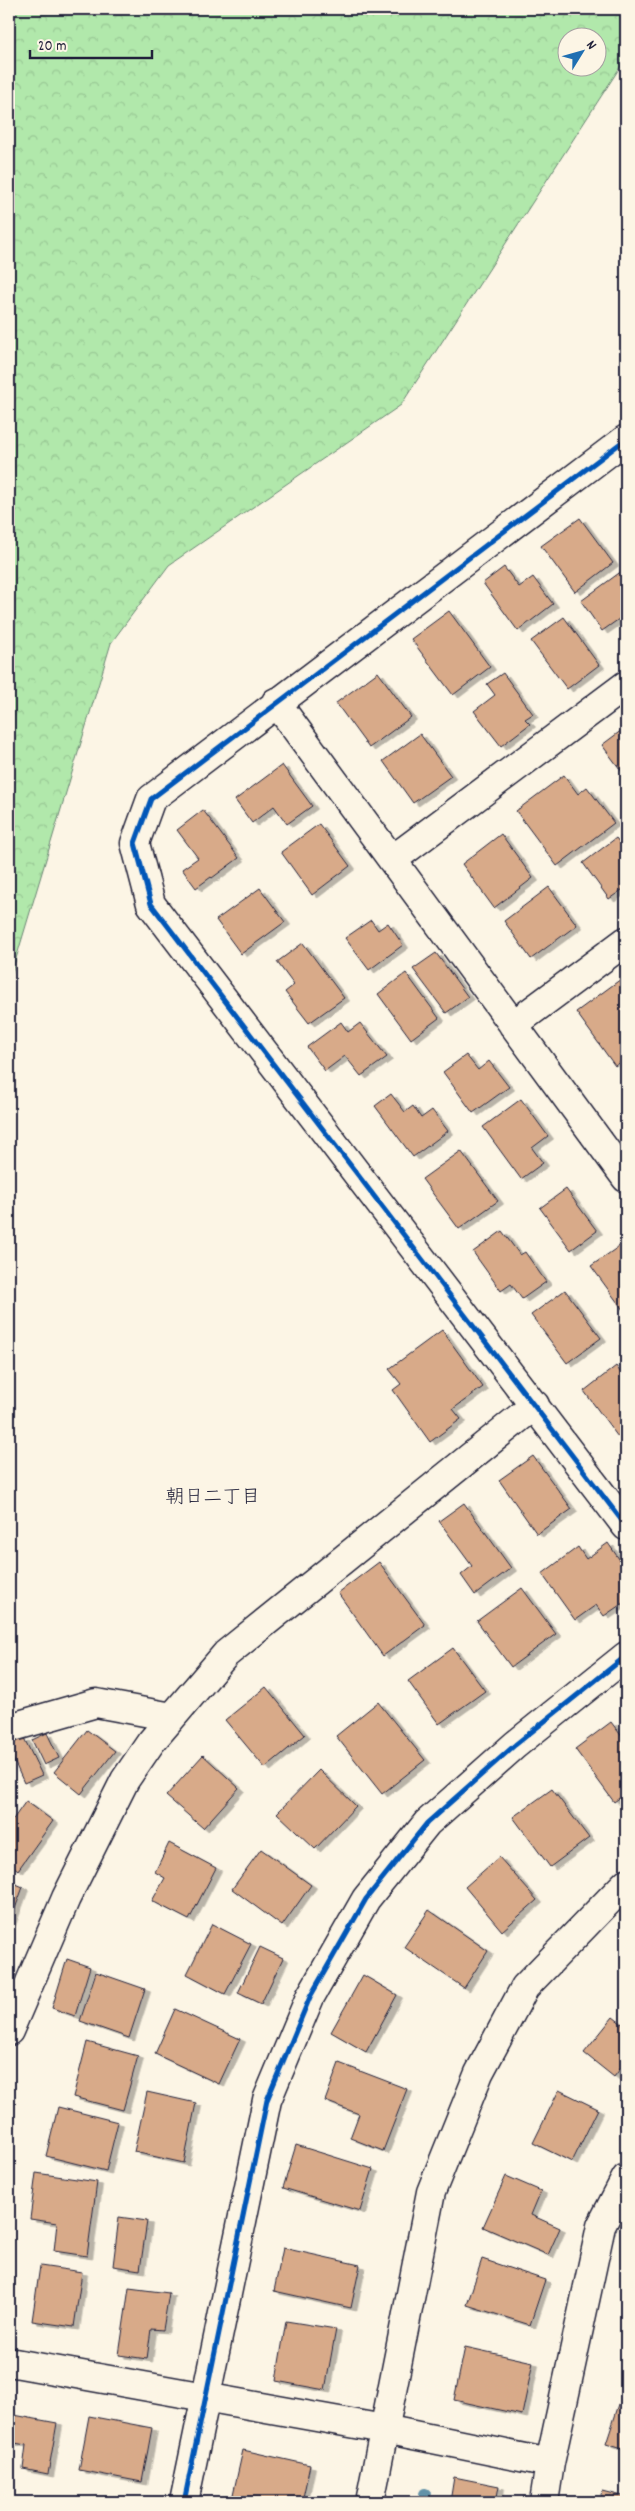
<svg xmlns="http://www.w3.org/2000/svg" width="635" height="2511" font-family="Dekko,'Klee One',sans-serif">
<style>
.forest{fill:url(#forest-crowns);stroke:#6a8573;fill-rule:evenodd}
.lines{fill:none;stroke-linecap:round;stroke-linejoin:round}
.stream{stroke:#6492a8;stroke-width:12}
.building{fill:#d8aa89;stroke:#22223b;filter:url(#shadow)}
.street-casing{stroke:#22223b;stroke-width:31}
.secondary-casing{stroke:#22223b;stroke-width:31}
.street{stroke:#fcf5e5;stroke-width:28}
.secondary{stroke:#fcf5e5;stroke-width:28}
.cycleway-casing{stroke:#fcf5e5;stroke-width:8}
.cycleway{stroke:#0057b8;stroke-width:5}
.labels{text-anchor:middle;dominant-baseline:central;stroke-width:4.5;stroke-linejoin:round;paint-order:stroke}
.neighbourhood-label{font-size:19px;fill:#22223b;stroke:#fcf5e5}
</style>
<defs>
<pattern id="forest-crowns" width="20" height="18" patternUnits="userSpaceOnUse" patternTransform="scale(1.25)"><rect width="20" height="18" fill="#b1e8ab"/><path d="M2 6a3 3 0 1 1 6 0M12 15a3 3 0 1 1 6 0" fill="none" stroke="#98c794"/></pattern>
<filter id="shadow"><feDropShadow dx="5.5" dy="3" stdDeviation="0" flood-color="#0004"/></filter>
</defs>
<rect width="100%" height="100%" fill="#fcf5e5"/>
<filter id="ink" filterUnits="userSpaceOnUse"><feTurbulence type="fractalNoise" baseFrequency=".02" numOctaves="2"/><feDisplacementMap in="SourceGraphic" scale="10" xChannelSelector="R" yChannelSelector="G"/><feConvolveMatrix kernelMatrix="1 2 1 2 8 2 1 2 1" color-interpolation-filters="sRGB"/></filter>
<g filter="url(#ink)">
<path class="forest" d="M9,9H626V58L401,405L169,565L111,643L9,982ZM568,38H598V68H568Z"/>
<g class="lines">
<path class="stream" d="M424,2502L425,2494"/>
</g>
<path class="building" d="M580,518L613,563L575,592L541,546Z
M504,567L519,587L533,577L553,604L518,631L483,583Z
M626,568V628L619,619L602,631L581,601Z
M449,611L490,667L453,695L411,639Z
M564,617L599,665L567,689L531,641Z
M378,672L411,717L369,748L336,703Z
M503,673L533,714L525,719L530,724L501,746L474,711L495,695L487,684Z
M626,727V777L602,745Z
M420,734L451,776L413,803L383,761Z
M282,765L312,806L287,824L274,806L252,823L235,800Z
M564,775L578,794L587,787L614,823L557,866L516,811Z
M203,810L239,858L212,878L211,877L196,888L182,869L198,858L177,830Z
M319,824L350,866L312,895L281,852Z
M501,834L533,878L494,908L462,864Z
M616,838L626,851V887L609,899L583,863Z
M549,887L577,925L531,959L504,921Z
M260,888L285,922L241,954L216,920Z
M371,920L378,930L388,923L403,945L369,970L345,938Z
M303,943L344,998L309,1023L285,992L294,985L277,962Z
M436,953L468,997L446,1013L413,969Z
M406,973L439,1018L411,1039L378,994Z
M621,979L626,985V1058L615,1066L576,1012Z
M341,1022L348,1032L360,1023L387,1057L361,1076L345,1056L325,1071L307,1047Z
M466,1055L478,1070L489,1061L509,1087L473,1113L443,1072Z
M391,1094L405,1112L413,1106L421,1118L432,1110L448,1131L413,1157L375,1106Z
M521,1099L548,1136L532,1148L543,1163L521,1179L483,1127Z
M461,1151L498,1201L459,1229L422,1179Z
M566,1189L597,1231L571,1250L540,1208Z
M502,1231L520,1255L525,1252L546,1282L522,1299L511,1284L501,1291L473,1252Z
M621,1245L626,1252V1314L591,1266Z
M565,1290L601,1338L567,1363L531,1315Z
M442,1330L483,1387L453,1409L461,1419L430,1442L393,1390L401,1384L389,1369Z
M616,1366L626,1380V1431L618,1437L584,1391Z
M533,1456L572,1509L537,1534L499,1480Z
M464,1503L511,1568L475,1595L461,1575L472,1566L439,1521Z
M608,1543L626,1569V1601L604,1616L596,1605L575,1620L542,1574L578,1547L586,1559Z
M379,1562L425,1625L383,1656L338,1593Z
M522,1588L556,1634L511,1667L477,1621Z
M453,1648L485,1691L439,1724L408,1681Z
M266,1687L305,1735L265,1768L225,1720Z
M378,1702L425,1760L382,1794L336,1736Z
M611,1722L626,1742V1793L614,1802L575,1749Z
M87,1730L115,1751L81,1794L54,1772Z
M47,1733L59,1758L44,1765L32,1740Z
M24,1738L42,1775L24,1783L9,1750V1745Z
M203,1755L239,1788L203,1828L166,1796Z
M319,1770L356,1806L315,1849L277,1813Z
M552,1789L589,1838L550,1867L513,1817Z
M26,1801L53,1821L18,1870L9,1863V1825Z
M169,1843L216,1868L189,1920L152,1901L165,1878L155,1872Z
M261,1849L311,1885L282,1926L232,1889Z
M499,1857L537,1900L502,1931L465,1887Z
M9,1881L23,1887L9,1925Z
M429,1910L488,1951L464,1988L404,1947Z
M212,1924L251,1944L225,1994L187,1974Z
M260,1947L283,1958L261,2004L238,1993Z
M67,1959L90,1967L75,2016L52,2008Z
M96,1972L145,1989L129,2038L80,2021Z
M363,1975L397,1995L366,2052L331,2032Z
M175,2009L240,2039L219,2084L155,2054Z
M613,2017L626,2027V2061L614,2077L584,2053Z
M87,2042L138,2056L123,2110L73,2097Z
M339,2063L407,2089L383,2151L350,2138L359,2114L325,2101Z
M559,2090L598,2109L572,2162L533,2143Z
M147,2092L196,2103L184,2163L134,2152Z
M58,2107L118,2122L106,2171L46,2156Z
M296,2145L373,2169L360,2211L283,2188Z
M36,2173L97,2182L87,2256L54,2251L57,2223L30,2219Z
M506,2176L541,2191L531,2215L560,2228L548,2255L483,2227Z
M119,2217L147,2221L140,2270L113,2266Z
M283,2248L360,2265L351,2308L274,2291Z
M482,2259L545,2280L530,2325L467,2305Z
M40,2266L82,2272L74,2327L32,2321Z
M129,2288L169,2293L163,2330L151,2329L147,2359L119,2355Z
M286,2321L336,2329L325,2390L276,2381Z
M465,2347L533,2362L522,2415L454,2400Z
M621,2398L626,2399V2450L606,2444Z
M14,2415L57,2423L48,2474L23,2469L26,2445L9,2442Z
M89,2416L152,2428L142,2482L79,2470Z
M243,2450L310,2465L302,2502H247L232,2499Z
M454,2477L499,2486L496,2502H450Z
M603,2491L626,2497V2502H600Z"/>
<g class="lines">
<g class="street-casing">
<path id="street" d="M626,439L151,799L135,843L151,904L626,1526
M276,702L626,1178
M392,860L626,685
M513,1025L626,941
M9,1728L96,1703L172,1717
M9,2031L66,1898L125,1780L151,1742L226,1654L535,1405
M9,2362L384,2429L550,2463
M184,2502L267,2100L310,1997L366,1899L427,1823L515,1745L626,1656
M544,2502L550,2463L601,2226L626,2178"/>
</g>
<g class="secondary-casing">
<path id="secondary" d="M370,2502L431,2192L479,2073L525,1987L626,1883"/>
</g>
<use href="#street" class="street"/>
<use href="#secondary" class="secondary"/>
<g class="cycleway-casing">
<path id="cycleway" d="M626,439L151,799L135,843L151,904L626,1526
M184,2502L267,2100L310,1997L366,1899L427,1823L515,1745L626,1656"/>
</g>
<use href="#cycleway" class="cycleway"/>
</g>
</g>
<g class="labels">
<g class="neighbourhood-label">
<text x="213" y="1498">朝日二丁目</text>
</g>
</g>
<rect width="635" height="2511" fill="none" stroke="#fcf5e5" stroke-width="30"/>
<rect x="15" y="15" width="605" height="2481" fill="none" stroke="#22223b" stroke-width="2" filter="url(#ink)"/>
<g transform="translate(582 52) rotate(53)"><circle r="24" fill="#fcf5e5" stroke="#a5a1a1"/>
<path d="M0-4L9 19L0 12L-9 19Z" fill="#1f6fb2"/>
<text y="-8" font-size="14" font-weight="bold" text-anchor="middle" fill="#22223b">N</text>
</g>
<path d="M30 50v8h122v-8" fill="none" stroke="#22223b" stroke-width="2.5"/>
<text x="38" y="50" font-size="15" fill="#22223b" stroke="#fcf5e5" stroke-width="4" paint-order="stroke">20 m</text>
</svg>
